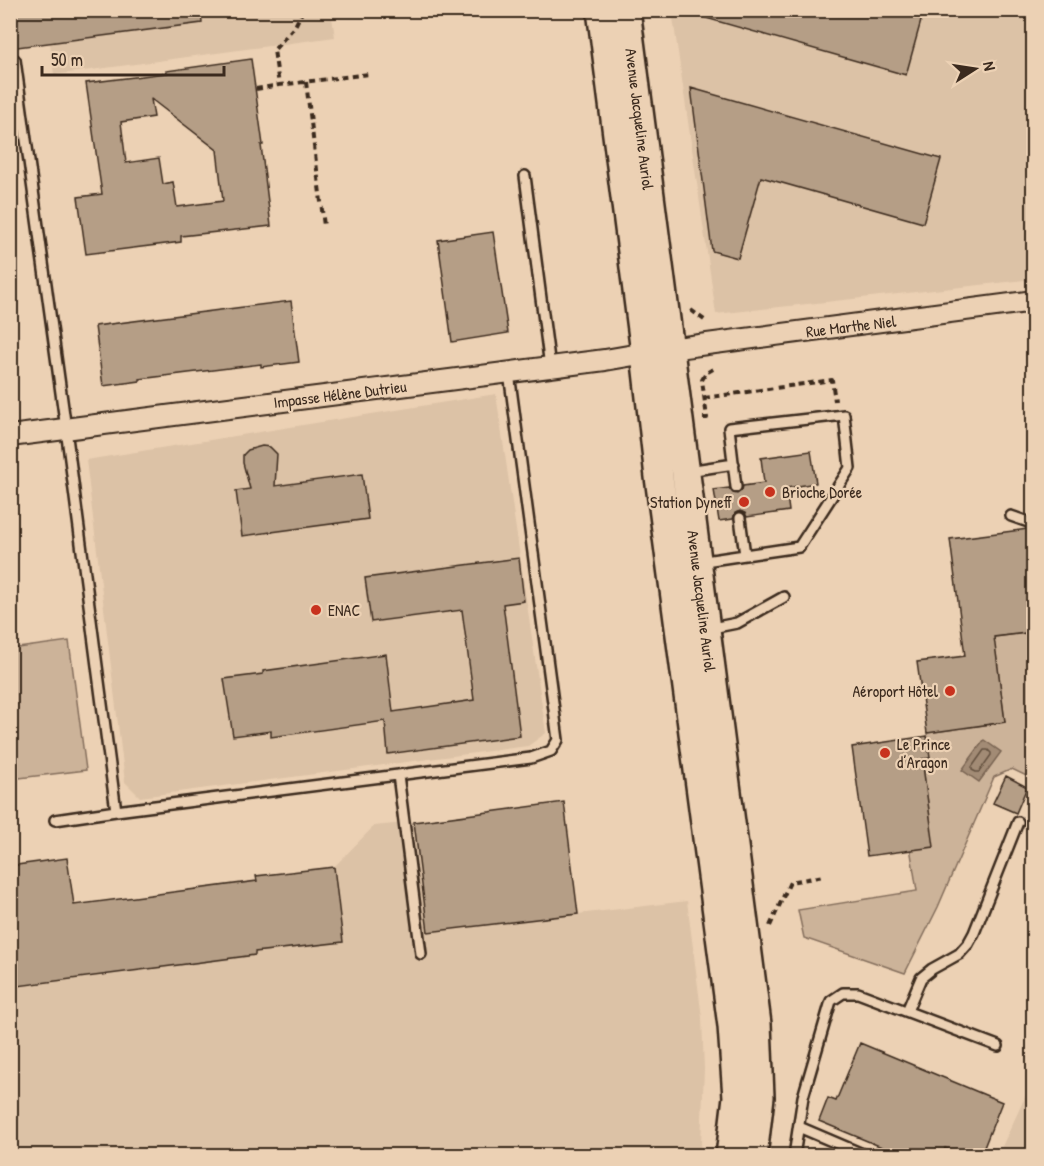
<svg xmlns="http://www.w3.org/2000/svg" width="1044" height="1166" font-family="'Patrick Hand',sans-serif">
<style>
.built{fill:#dcc2a6}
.green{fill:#ccb399;stroke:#846e5c;stroke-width:1.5}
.water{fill:#a28b74;stroke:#796452;stroke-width:1.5}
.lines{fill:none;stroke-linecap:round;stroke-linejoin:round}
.shore{stroke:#645140;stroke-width:1.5}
.building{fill:#b59e86;stroke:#3b2a1e;stroke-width:1.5;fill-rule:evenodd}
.service-casing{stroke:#3b2a1e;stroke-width:14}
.minor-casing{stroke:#3b2a1e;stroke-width:24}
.secondary-casing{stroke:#3b2a1e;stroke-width:32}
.path{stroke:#3b2a1e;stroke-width:4;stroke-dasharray:6 4.5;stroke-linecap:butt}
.service{stroke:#ecd1b4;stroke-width:9}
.minor{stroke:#ecd1b4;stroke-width:20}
.secondary{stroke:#ecd1b4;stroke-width:27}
.poi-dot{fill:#c8321e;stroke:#ecd1b4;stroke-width:2}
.labels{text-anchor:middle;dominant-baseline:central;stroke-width:4.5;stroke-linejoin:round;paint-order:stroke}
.street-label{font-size:16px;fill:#3b2a1e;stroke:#ecd1b4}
.poi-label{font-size:16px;fill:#3b2a1e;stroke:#ecd1b4;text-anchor:start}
</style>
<rect width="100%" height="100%" fill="#ecd1b4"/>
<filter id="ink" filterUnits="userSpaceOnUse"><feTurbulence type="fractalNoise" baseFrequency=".0167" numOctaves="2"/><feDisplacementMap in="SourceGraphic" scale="12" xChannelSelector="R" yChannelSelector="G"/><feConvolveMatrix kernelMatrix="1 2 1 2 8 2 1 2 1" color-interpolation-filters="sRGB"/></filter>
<g filter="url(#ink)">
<path class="built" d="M10,11H331L335,37L54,75L50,43Z
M672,11H1033V279L716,314Z
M496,394L546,733L528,746L140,797L125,782L86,460Z
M414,822L578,914L687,901L702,1018L704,1069L701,1144L698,1155H11L10,866L67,858L78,933L259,903L256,876L334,867L374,826Z
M1033,1080V1155H998Z"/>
<path class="green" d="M1033,632V779L1012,769L994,777L938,907L905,973L804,938L798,910L917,891L906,822L930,818L922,759L930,758L927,733L1005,722L996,653L979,639Z
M69,641L86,770L11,779V649Z"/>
<path class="water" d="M984,740L1001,752L979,782L962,770Z"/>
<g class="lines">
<path class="shore" d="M984,750H988L991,753V755L979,772H976L972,770V767Z"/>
</g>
<path class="building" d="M10,10H201L202,23L10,48Z
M700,10H924L906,75L699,16Z
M251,59L263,145H261L271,226L181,236V242L86,254L78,197L102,194L86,83L167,73L166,71ZM151,99L217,150L223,201L177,207L173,182L163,184L159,158L126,163L121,122L154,117Z
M691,88L941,159L923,223L761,177L738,258L712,251Z
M493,232L508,333L452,342L438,240Z
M291,301L299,362L261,367V364L140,379V381L103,386L95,326Z
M262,446L270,447L277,454L275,486L362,474L368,519L242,536L236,491L250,489L243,463V455L248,450Z
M811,451L816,483L786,488L789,511L747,517L745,513L740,511L735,513L733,519L719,521L714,490L729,488L733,493L737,494L742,490L743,486L764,483L761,458Z
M1028,529H1029L1034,565V632L994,637L1005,722L927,733L917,662L965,656L950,539Z
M519,558L524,601L503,604L520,736L388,754L385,721L271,737V731L233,736L224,679L263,674V671L386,654L393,712L474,700L462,610L371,622L365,578Z
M927,736L930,758L922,759L934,847L867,856L852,747Z
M1006,776L1027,787L1016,813L993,803Z
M564,802L578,914L428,932L414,822Z
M67,858L74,905L257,881L256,876L334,867L343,942L255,952V955L10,987V866Z
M860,1043L1002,1102L981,1155H963L945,1148L942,1155H901L819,1121L828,1098L836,1101Z"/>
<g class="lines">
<g class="service-casing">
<path id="service" d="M15,60L66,429L116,811
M525,176L550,367
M688,471L734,464
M1011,516L1034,524
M740,518L745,555
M698,562L799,547L850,468L844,415L729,428L736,487
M707,629L737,623L784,597
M398,775L421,954
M55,820L116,811L531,758L551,751L558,740L509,373
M907,1011L921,978L932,969L959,954L968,944L974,933L1018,822
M799,1127L867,1156
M794,1156L803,1097L831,1001L843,993H858L998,1046"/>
</g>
<g class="minor-casing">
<path id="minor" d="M10,436L605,360L669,349L1034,301"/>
</g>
<g class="secondary-casing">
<path id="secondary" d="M601,10L645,353L659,477L732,1026L737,1097L730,1156
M626,10C669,348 713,686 757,1024L760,1097L753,1156"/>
</g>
<path class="path" d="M303,10L295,26L274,50L279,85L370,74
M504,14L528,10
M306,82L324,226
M256,89L279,85
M691,310L707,322
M704,398L832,380L835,401
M703,418H707L702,380L706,373L717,367
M770,926L790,882L824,876"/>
<use href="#service" class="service"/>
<use href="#minor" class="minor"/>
<use href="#secondary" class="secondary"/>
</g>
</g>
<g class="poi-dot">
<circle cx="770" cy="492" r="6"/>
<circle cx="744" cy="502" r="6"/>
<circle cx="316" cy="610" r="6"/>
<circle cx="950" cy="691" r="6"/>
<circle cx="885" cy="753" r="6"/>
</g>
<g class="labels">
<g class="street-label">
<text transform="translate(640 119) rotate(83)">Avenue Jacqueline Auriol</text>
<text transform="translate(851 326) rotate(-7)">Rue Marthe Niel</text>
<text transform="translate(340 394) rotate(-7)">Impasse Hélène Dutrieu</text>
<text transform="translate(702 601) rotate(83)">Avenue Jacqueline Auriol</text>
</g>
<g class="poi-label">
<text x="782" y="492">Brioche Dorée</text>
<text x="732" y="502" text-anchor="end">Station Dyneff</text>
<text x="328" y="610">ENAC</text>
<text x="938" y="691" text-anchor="end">Aéroport Hôtel</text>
<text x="897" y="744">Le Prince<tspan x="897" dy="18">d’Aragon</tspan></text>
</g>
</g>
<rect width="1044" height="1166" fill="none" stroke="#ecd1b4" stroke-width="36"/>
<rect x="18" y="18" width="1008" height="1130" fill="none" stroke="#3b2a1e" stroke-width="2" filter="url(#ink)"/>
<g transform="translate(975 69) rotate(78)" stroke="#ecd1b4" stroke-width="4.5" paint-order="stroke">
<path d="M0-4.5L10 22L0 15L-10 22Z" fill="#3b2a1e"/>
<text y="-9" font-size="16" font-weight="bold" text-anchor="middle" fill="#3b2a1e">N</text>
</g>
<path d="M42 66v9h182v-9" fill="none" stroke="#3b2a1e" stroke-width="3"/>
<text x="51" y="66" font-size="18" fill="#3b2a1e" stroke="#ecd1b4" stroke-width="4.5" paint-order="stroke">50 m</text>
</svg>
